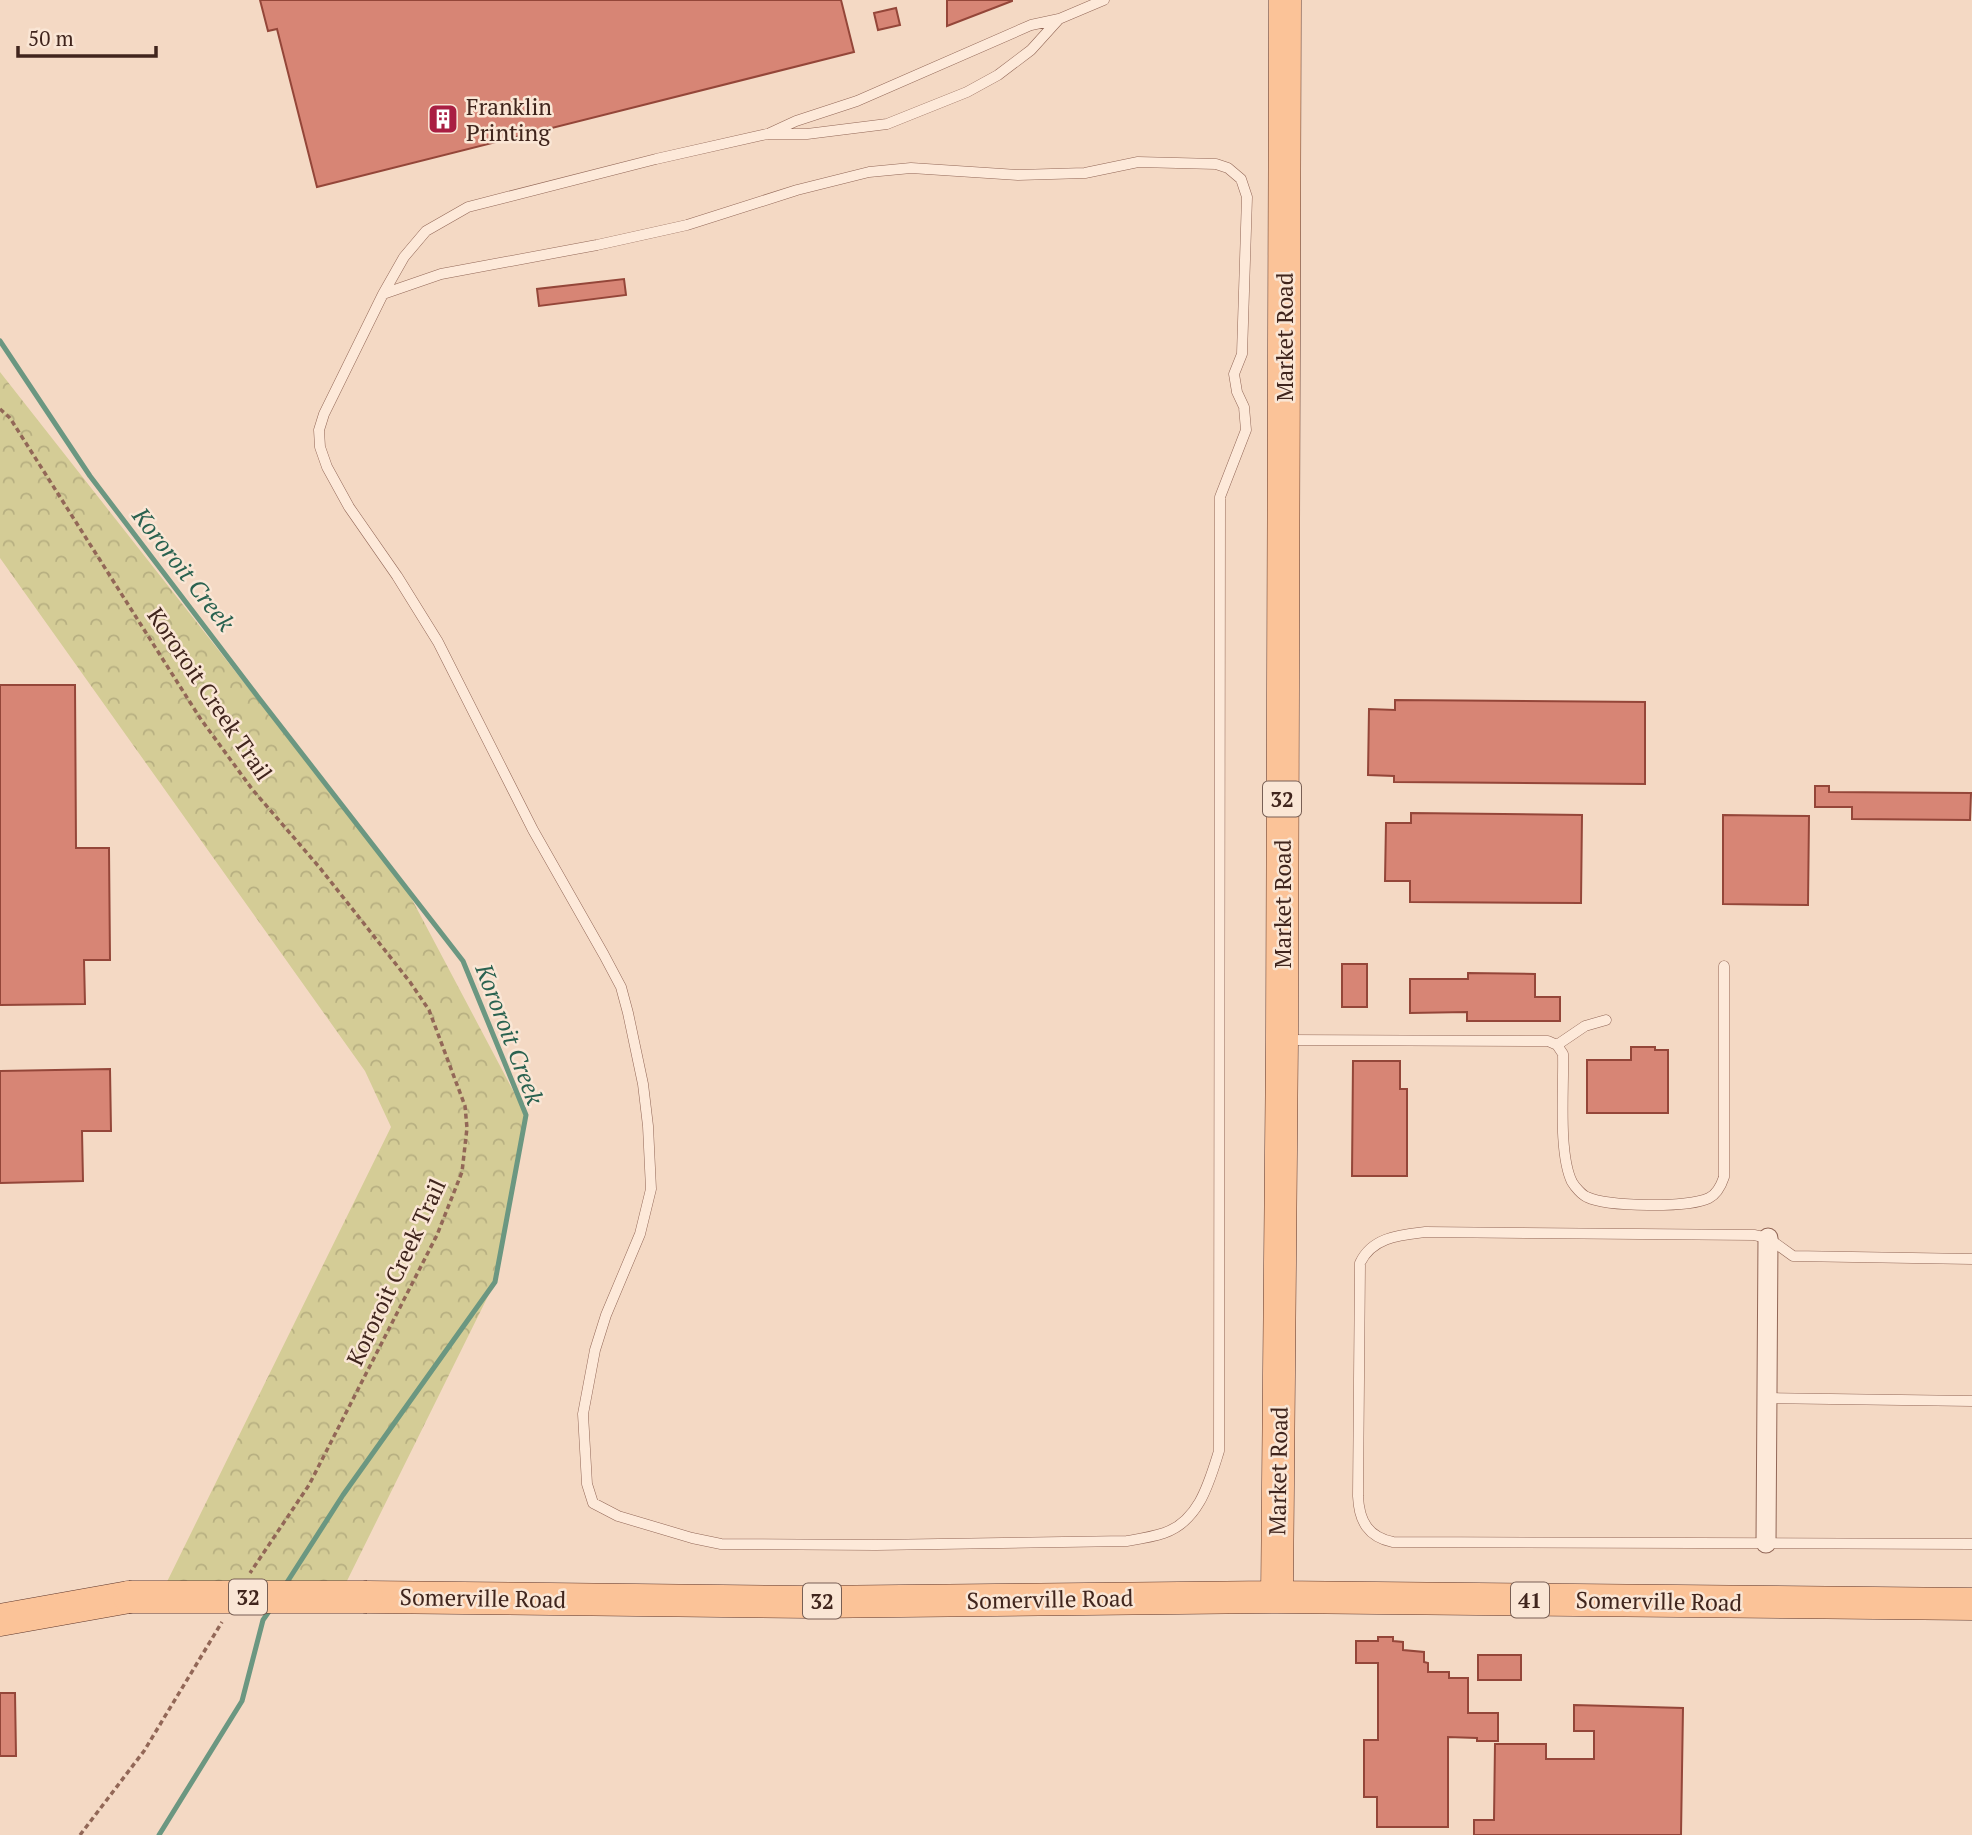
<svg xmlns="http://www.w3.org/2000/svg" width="1972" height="1835" font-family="'PT Serif',serif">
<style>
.forest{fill:url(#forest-crowns)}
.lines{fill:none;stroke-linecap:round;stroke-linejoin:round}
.stream{stroke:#6b9781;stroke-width:5}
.building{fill:#d78575;stroke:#944639;stroke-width:2}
.lane-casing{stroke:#926757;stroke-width:11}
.street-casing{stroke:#926757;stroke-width:21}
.primary-casing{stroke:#5f372c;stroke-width:33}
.path{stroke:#926757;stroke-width:3.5;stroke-dasharray:5 3.5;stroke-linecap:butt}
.lane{stroke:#fde9d9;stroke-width:10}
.street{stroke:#fde9d9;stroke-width:19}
.primary{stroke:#fbc398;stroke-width:32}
.primary-bridge-casing{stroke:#5f372c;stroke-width:33;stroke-linecap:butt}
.primary-bridge{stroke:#fbc398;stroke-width:32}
.labels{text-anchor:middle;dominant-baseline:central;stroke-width:5;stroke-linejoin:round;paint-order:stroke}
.shield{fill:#fae6d5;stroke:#785f54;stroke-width:2}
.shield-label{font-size:21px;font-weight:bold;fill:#40251d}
.poi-label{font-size:23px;fill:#40251d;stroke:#fae6d5;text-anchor:start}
.street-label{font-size:23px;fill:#40251d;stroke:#fae6d5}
.water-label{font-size:24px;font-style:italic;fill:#2a6250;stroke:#fae6d5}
</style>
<defs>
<pattern id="forest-crowns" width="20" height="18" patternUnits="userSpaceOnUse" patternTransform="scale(1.75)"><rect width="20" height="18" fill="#d4cc96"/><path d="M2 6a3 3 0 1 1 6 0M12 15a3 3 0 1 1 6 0" fill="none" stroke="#b7af81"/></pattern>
</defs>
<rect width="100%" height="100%" fill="#f4d9c4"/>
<path class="forest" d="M0,372L407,890L526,1115L495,1282L339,1597L160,1596L391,1127L365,1071L0,558Z"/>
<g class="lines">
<path class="stream" d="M0,341L90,476L258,697L463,961L526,1115L495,1282L343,1495L284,1587
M159,1835L242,1701L263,1620L272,1607"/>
</g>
<path class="building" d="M260,0H841L854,52L317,187L277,29L268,31Z
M947,0H1012V1L947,26Z
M896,8L900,25L878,30L874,13Z
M624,279L626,295L539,306L537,289Z
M0,685H75L76,848H109L110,960H84L85,1004L0,1005Z
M1395,700L1645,702V784L1394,782V776L1368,775L1369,709L1395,710Z
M1815,786H1829V792L1971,793L1970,820L1852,819V807H1815Z
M1411,813L1582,815L1581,903L1410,902V881H1385L1386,823H1411Z
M1723,815L1809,816L1808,905L1723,904Z
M1342,964H1367V1007H1342Z
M1468,973L1535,974V997H1560V1021H1467V1012L1410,1013V979H1468Z
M1631,1047H1655V1050H1668V1113H1587V1060H1631Z
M1353,1061H1400V1089H1407V1176H1352Z
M110,1069L111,1131H82L83,1181L0,1183V1071Z
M1378,1637H1393V1641L1403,1642V1650L1424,1652V1662L1428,1663V1672H1449V1678H1468V1713H1498V1741H1477V1738L1448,1737V1827H1377V1797H1364V1740H1378V1663H1356V1641H1378Z
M1478,1655H1521V1680H1478Z
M0,1693H15L16,1756H0Z
M1574,1705L1683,1708L1681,1835H1474V1820H1494L1495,1744H1546V1759H1594V1731H1574Z"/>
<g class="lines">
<g class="lane-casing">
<path id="lane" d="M770,133L796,121L857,101L1031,25L1059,19
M383,294L441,274L597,245L687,225L797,190L869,172L911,168L1018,175L1085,173L1138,162L1216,164L1228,168L1241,179L1247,197L1242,354L1234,374L1237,392L1244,407L1246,430L1220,497L1219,1451C1209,1483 1199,1521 1164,1533C1152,1537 1139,1539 1127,1541L876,1545L721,1544L692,1538L618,1516L593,1503L587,1484L583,1414L595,1350L606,1315L640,1234L651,1189L648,1126L643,1084L628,1013L621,987L604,955L533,830L438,642L397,576L349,507L327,467L320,447L319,430L324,414L383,294L404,257L426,231L468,207L656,159L767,134H807L887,124L967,92L998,75L1031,50L1059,19L1104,0
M1286,1040L1548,1041L1557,1045L1563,1054C1564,1088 1558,1153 1572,1182C1575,1187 1582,1195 1587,1197C1607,1207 1689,1208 1709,1198C1717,1194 1721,1186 1724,1177V966
M1557,1045L1585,1026L1606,1020
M1972,1259L1793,1256L1768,1238L1754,1235L1425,1232C1400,1235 1372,1237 1360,1263L1358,1496C1359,1521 1368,1537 1393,1542L1972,1544
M1767,1398L1972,1401"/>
</g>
<g class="street-casing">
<path id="street" d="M1766,1543L1768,1238"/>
</g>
<g class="primary-casing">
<path id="primary" d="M367,1597L808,1602L1277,1597L1972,1604
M1277,1597L1282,1040L1285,0
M0,1620L129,1597"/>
</g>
<path class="path" d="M0,409L10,418L200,718L252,789L320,868L410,982L429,1010L465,1106L467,1128L462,1172L437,1235L309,1485L250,1573
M80,1835L144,1751L222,1622"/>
<use href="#lane" class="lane"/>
<use href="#street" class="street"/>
<use href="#primary" class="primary"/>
<g class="primary-bridge-casing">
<path id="primary-bridge" d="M129,1597H367"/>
</g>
<use href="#primary-bridge" class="primary-bridge"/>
</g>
<defs>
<g id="building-square" transform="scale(1.575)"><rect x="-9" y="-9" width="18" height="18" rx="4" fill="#a91f43" stroke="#fae6d5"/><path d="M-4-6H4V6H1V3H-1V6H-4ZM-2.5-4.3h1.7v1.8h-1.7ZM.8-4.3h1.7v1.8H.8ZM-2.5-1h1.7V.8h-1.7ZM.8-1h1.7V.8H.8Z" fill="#fff"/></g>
</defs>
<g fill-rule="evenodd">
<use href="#building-square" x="443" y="119"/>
</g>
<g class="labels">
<g class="shield">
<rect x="1263" y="781.5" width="38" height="35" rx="5"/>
<rect x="229" y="1579.5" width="38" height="35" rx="5"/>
<rect x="1511" y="1582.5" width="38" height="35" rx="5"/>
<rect x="803" y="1583.5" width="38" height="35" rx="5"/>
</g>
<g class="shield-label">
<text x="1282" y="799">32</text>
<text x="248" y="1597">32</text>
<text x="1530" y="1600">41</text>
<text x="822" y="1601">32</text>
</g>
<g class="poi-label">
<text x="466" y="106">Franklin<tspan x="466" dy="26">Printing</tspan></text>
</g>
<g class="street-label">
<text transform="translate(1284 337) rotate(-90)">Market Road</text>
<text transform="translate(210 694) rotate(56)">Kororoit Creek Trail</text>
<text transform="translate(1282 904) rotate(-90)">Market Road</text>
<text transform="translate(396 1272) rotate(-65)">Kororoit Creek Trail</text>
<text transform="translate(1278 1471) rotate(-89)">Market Road</text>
<text transform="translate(483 1598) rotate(1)">Somerville Road</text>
<text transform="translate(1050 1599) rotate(-1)">Somerville Road</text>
<text transform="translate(1659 1601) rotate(1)">Somerville Road</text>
</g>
<g class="water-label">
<text transform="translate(184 569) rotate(52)">Kororoit Creek</text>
<text transform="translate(510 1034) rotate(69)">Kororoit Creek</text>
</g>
</g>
<path d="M18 46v10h138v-10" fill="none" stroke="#40251d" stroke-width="3.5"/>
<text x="28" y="46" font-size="21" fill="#40251d" stroke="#fae6d5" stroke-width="5" paint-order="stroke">50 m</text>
</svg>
